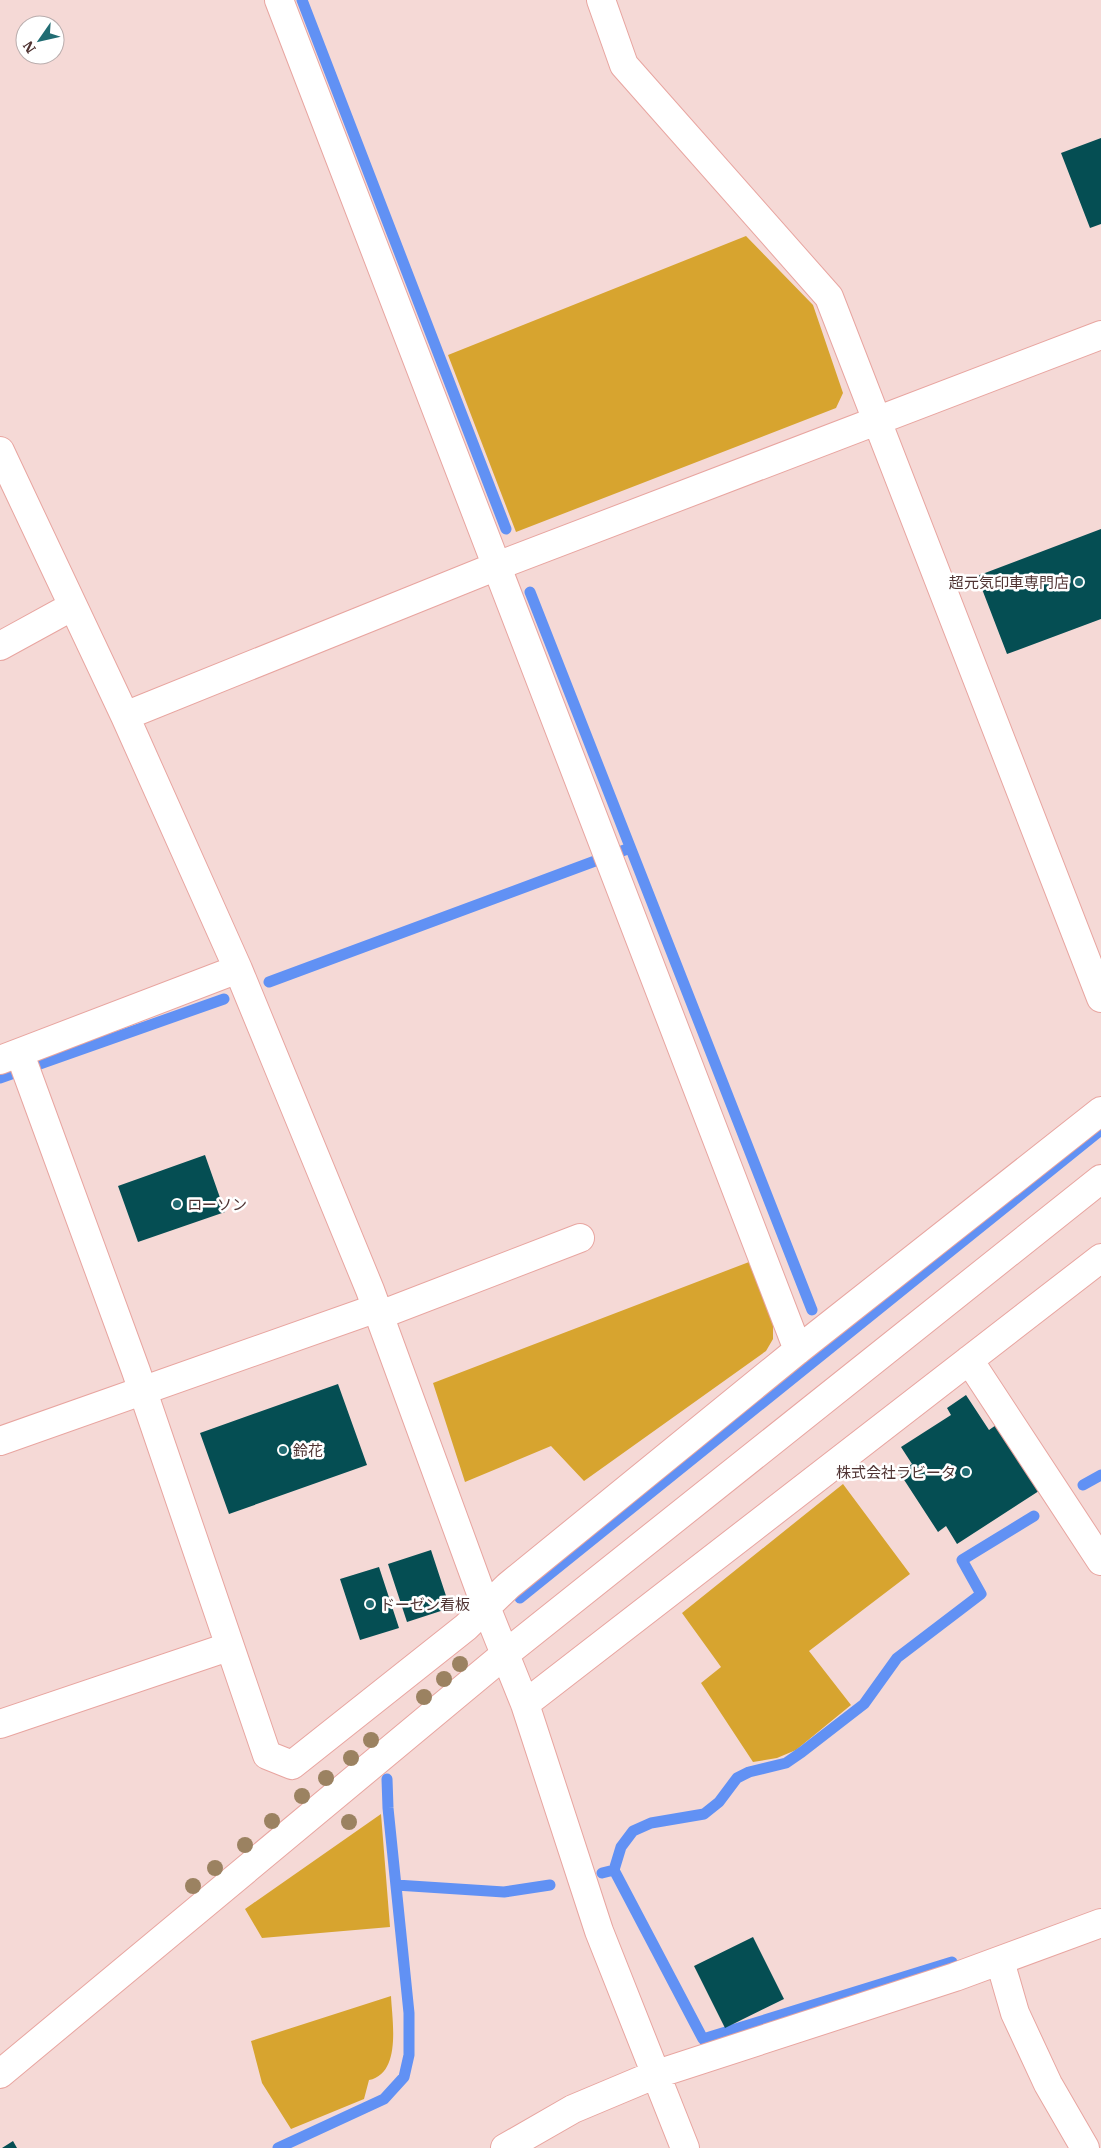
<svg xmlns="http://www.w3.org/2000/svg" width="1101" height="2148" font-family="'IBM Plex Serif','Noto Sans JP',serif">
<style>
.green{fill:#d7a42f}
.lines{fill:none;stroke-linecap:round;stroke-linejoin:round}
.stream{stroke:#6191f4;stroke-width:11}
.building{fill:#054e53}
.street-casing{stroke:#e8a5a0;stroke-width:30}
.secondary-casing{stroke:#e8a5a0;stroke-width:30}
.street{stroke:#fff;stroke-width:28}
.secondary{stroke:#fff;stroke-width:28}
.tree{fill:#9b8261}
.poi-dot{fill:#216c73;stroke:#fff;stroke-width:2}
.labels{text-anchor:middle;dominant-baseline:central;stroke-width:5;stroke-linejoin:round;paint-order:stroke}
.poi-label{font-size:15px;fill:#4f3332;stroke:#fff;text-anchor:start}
</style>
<rect width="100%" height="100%" fill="#f5d9d6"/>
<path class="green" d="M746,236L813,305L843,393L836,408L516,532L448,355Z
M749,1262L773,1324V1339L766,1351L584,1481L551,1446L465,1482L433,1383Z
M843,1484L910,1574L809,1651L851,1705L796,1750L777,1758L753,1762L701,1683L721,1667L682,1613Z
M381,1814L390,1927L262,1938L245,1909Z
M391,1996C392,2020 402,2073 369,2080L364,2099L291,2129L262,2083L251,2041Z"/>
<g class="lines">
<path class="stream" d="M302,0L506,529
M530,592L812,1310
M269,982L630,848
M0,1078L224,999
M1083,1485L1101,1475
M520,1598L1101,1130
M614,1870L621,1847L633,1831L651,1823L704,1814L719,1802L737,1778L749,1772L786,1763L802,1752L864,1704L897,1658L981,1594L962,1560L1034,1516
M602,1873L614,1870L703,2039L952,1962
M396,1885L504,1892L550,1885
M278,2148L384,2099L404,2077L409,2055V2013L388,1808L387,1779"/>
</g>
<path class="building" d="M1101,138V224L1090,228L1061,153Z
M1101,529V619L1007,654L977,576Z
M205,1155L225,1212L138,1242L118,1186Z
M338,1384L367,1465L229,1514L200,1433Z
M966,1395L989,1430L999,1423L1042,1489L957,1544L946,1526L938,1532L899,1472L912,1464L901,1447L951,1415L947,1408Z
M431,1550L450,1608L407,1622L388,1564Z
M379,1567L399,1628L360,1640L340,1579Z
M753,1937L784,1999L725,2028L694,1966Z
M13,2141L17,2148H2Z"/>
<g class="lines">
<g class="street-casing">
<path id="street" d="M279,0L798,1350
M601,0L624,65L829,297L1101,998
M0,451L125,716L238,969L370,1290L486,1607L525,1704L599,1931L685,2148
M0,646L73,606
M125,716L497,566L1101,335
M20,1054L136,1371L267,1755L292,1765L466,1627L508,1586L798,1350L1101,1111
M0,1060L238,969
M380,1315L580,1238
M969,1360L1101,1561
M525,1704L1101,1258
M0,1724L228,1647
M1000,1961L1015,2013L1048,2084L1085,2148
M0,2074L504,1655L1101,1179
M505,2148L573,2109L654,2075L955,1977L1101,1923"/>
</g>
<g class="secondary-casing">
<path id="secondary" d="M0,1441L377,1308"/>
</g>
<use href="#street" class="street"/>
<use href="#secondary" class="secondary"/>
</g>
<g class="tree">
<circle cx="460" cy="1664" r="8"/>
<circle cx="444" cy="1679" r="8"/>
<circle cx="424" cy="1697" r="8"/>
<circle cx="371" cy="1740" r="8"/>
<circle cx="351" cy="1758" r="8"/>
<circle cx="326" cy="1778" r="8"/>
<circle cx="302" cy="1796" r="8"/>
<circle cx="272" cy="1821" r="8"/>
<circle cx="349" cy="1822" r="8"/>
<circle cx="245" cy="1845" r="8"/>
<circle cx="215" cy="1868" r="8"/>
<circle cx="193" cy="1886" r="8"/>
</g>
<g class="poi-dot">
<circle cx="1079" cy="582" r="5"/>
<circle cx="177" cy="1204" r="5"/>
<circle cx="283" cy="1450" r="5"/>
<circle cx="966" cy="1472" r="5"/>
<circle cx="370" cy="1604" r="5"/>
</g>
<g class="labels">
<g class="poi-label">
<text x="1069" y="582" text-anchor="end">超元気印車専門店</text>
<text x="187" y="1204">ローソン</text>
<text x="293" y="1450">鈴花</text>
<text x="956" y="1472" text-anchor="end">株式会社ラビータ</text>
<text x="380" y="1604">ドーゼン看板</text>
</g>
</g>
<g transform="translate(40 40) rotate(236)"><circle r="24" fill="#ffffff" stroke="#b9adad"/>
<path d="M0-4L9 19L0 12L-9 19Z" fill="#216c73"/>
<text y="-8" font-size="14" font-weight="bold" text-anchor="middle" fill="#4f3332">N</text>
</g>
</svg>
